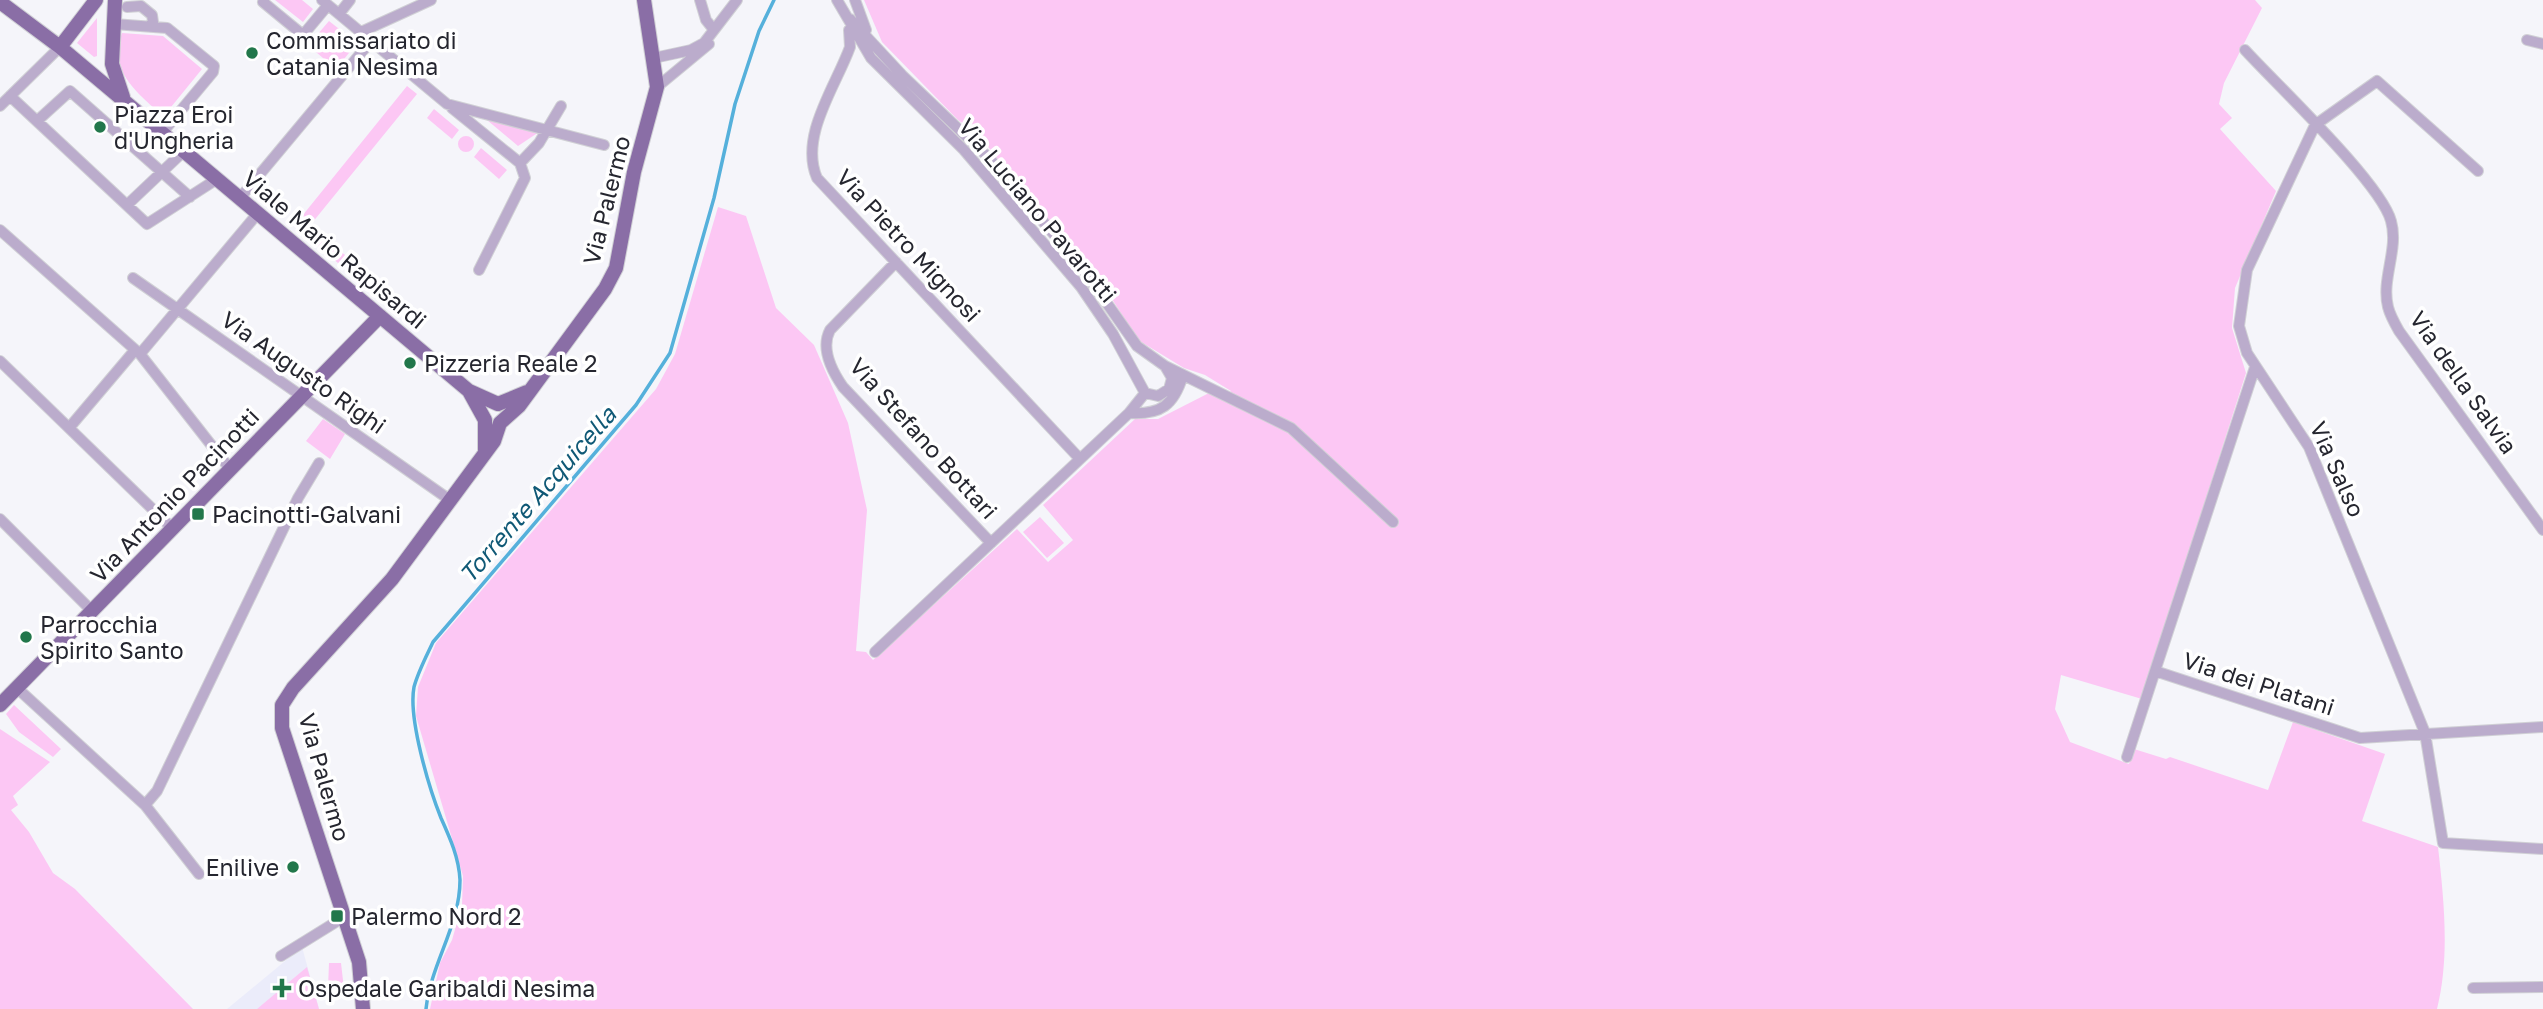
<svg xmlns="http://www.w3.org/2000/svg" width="2543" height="1009" font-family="'Golos Text',sans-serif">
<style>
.built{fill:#ebecfa}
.green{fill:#fcc7f4}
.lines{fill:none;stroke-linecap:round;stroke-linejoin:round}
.stream{stroke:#55b0db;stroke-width:3.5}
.minor-casing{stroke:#d0d0d5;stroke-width:12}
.major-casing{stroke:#d0d0d5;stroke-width:16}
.minor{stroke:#bbaccc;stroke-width:10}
.major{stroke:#8a6ea6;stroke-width:14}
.poi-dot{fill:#22774b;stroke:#fff;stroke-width:2.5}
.labels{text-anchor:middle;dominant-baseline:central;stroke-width:7;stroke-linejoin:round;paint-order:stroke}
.poi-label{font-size:23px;fill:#25262f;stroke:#fff;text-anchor:start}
.street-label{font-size:23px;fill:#25262f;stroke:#fff}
.water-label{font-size:24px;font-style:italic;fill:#105976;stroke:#fff}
</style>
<rect width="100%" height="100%" fill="#f5f5fa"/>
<path class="built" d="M302,947L319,1009H227Z"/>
<path class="green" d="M275,0H302L313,9L303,22Z
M864,0H2255L2262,8L2224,83L2219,104L2232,118L2220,129L2276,191L2235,288L2232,328L2246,373L2142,699L2061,675L2055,709L2070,742L2129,764L2134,749L2166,759L2170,757L2268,790L2293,722L2385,754L2362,821L2438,847C2444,900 2450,957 2437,1009H430L440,963L452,940L462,905L463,876L416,716L418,687L436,643L656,389L675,354L718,207L746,216L776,308L814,345L848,423L867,510L856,651L866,652L873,660L1017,529L1048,562L1073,540L1043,505L1135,419H1158L1209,393L1226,400L1231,391L1205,375L1184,368L1138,340L1093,269L1070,241L1044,219L979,135L958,120L882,42Z
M97,18V56L94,57L77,43Z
M329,21L357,43L336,69L310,47L321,41L317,35Z
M122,33L163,36L202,69L167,112L161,114C137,93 107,69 122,33Z
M407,86L417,94L303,234L294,226Z
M434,109L459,130L452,139L427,118Z
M487,120L539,132L518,146Z
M458 144a8 8 0 1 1 16 0a8 8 0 1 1-16 0Z
M481,148L507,170L499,179L474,157Z
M324,238L350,259L343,267L317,246Z
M323,419L345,434L330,459L306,441Z
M1040,517L1064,543L1047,558L1023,532Z
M14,705L61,749L53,757L19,732L6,714Z
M0,729L50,762L13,796L18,805L11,810L29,832L53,873L75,889L193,1009H0Z
M329,963H341L344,989L328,988Z
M307,967L319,1009H257Z"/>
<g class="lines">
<path class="stream" d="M426,1009C431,963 460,926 460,880C459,858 450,838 441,818C429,788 408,718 414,687C418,672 426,657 433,642L636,405L670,353L714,198L735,104L759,31L774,0"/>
<g class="minor-casing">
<path id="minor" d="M264,0L263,2L303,35L328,5
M322,0L447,104L604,145
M700,0L706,20L714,30
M837,0L871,58L964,150L1081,287L1113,334L1145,393L1129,413L875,652
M855,0L866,30
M127,7L141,6L152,15L153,22L150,26
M339,14L350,0
M850,19L902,75L989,158L1080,265L1137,346L1165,366L1291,428L1393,522
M114,24L167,28L214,66L213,72L162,133
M849,30L850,47C836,86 799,136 817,178L1080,459
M361,32L431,0
M2527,40L2543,44
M2245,50C2276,84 2381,183 2391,221C2399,249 2381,279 2388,307C2390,315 2395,324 2399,331L2543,530
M654,58L691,50L704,43L737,0
M657,87L709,44
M10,96L147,224L217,179
M0,106L60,47
M452,108L520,163L525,178L479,270
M37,121L70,91L190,197
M520,163L539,143L561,106
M2478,171L2377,81L2315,125L2247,270L2239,326L2247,353L2309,447L2425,733L2443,843L2543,849
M240,198L371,41
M127,205L184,151
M0,230L140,354L230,469
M896,262L830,330C820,349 832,371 843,387L991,543
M133,278L450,500
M140,354L258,213
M0,361L173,529
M2255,367L2155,671L2360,738L2543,727
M1145,393L1158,396L1169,389L1172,378L1165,366
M1129,413C1161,415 1174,405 1183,375
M69,428L135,350
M0,519L92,611
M17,688L145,805L199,874
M2127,757L2155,671
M145,805L157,791L298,498L319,463
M281,956L344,917
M2473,988L2543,987"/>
</g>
<g class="major-casing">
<path id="major" d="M115,0L112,64L123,97
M0,2L60,47L469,391L498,404L527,392
M60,47L96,0
M469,391L485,420V450
M0,705L380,316
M363,1009L359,962L282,728V705L293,688L392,579L494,441L500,423L519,406L605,289L616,268L634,172L657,87L644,0"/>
</g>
<use href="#minor" class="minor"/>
<use href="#major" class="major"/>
</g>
<g class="poi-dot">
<circle cx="252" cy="53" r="7"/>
<circle cx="100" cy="127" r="7"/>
<circle cx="410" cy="363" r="7"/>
<rect x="191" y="507" width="14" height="14" rx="3.5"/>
<circle cx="26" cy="637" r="7"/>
<circle cx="293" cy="867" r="7"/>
<rect x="330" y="909" width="14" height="14" rx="3.5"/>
<path d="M278.5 977.5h7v7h7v7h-7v7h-7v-7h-7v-7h7z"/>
</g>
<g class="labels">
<g class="poi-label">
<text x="266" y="40">Commissariato di<tspan x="266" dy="26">Catania Nesima</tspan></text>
<text x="114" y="114">Piazza Eroi<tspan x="114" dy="26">d'Ungheria</tspan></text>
<text x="424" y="363">Pizzeria Reale 2</text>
<text x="212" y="514">Pacinotti-Galvani</text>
<text x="40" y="624">Parrocchia<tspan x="40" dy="26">Spirito Santo</tspan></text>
<text x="279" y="867" text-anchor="end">Enilive</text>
<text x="351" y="916">Palermo Nord 2</text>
<text x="298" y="988">Ospedale Garibaldi Nesima</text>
</g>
<g class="street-label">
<text transform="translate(606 200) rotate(-76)">Via Palermo</text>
<text transform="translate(1038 210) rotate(50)">Via Luciano Pavarotti</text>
<text transform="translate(909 245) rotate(47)">Via Pietro Mignosi</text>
<text transform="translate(335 249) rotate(40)">Viale Mario Rapisardi</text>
<text transform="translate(304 372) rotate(35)">Via Augusto Righi</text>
<text transform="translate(2464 382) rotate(55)">Via della Salvia</text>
<text transform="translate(924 438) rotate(48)">Via Stefano Bottari</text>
<text transform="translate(2338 469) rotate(66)">Via Salso</text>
<text transform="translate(174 495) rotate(-46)">Via Antonio Pacinotti</text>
<text transform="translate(2259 683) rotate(18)">Via dei Platani</text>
<text transform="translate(325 777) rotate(74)">Via Palermo</text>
</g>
<g class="water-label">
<text transform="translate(537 494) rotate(-49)">Torrente Acquicella</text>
</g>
</g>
</svg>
